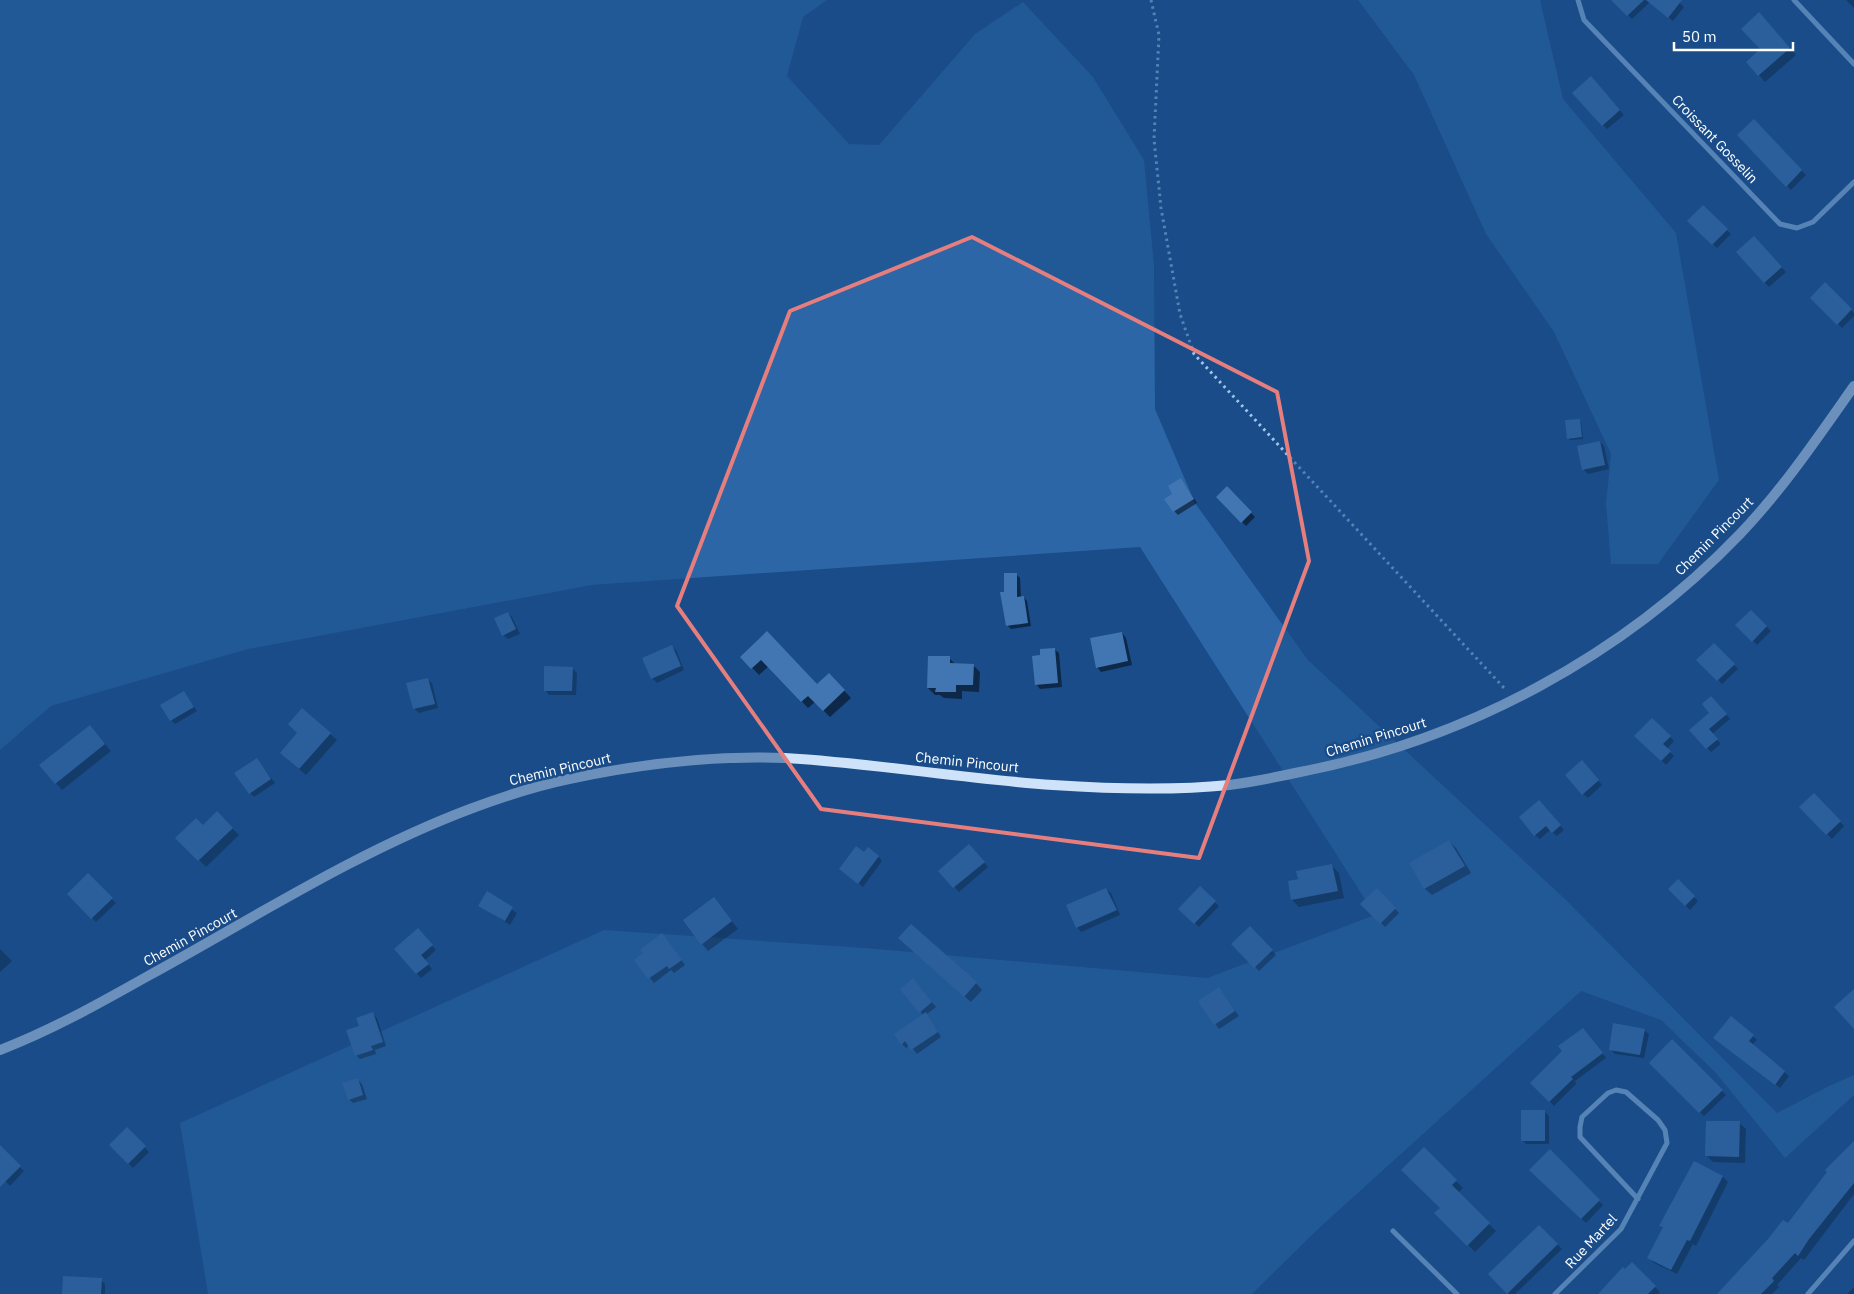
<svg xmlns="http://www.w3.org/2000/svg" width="1854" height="1294" font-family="'IBM Plex Sans',sans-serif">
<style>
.green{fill:#2c66a6}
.shadow{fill:#0007}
.building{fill:#4276b2}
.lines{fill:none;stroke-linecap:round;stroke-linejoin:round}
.path{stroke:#a1c5ed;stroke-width:3;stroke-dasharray:2.5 4;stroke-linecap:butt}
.street{stroke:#a1c5ed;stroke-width:5}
.secondary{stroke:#cee2f9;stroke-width:10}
.marked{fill:none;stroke:#e67e7e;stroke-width:4;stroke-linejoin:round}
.labels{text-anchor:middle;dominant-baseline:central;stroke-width:5;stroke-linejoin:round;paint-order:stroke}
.street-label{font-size:14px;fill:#fff;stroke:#194c88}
</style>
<rect width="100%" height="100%" fill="#194c88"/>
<path class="green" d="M0,0H827L803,17L787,76L849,144L879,145L975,34L1023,2L1093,77L1144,160L1154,265L1155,409L1195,503L1308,660L1566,900L1777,1113L1829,1086L1854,1075V1095L1785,1158L1715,1072L1661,1020L1581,991L1317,1230L1252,1294H208L180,1123L604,930L865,948L1207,978L1375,915L1140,547L592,585L248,649L51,706L0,750Z
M1358,0H1540L1563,99L1676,233L1719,480L1658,564H1611L1606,504L1611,454L1554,332L1486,234L1414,75Z"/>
<path class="shadow" d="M1613,0H1647L1650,2L1632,19Z
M1660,0H1676L1684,7L1673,21L1659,10Z
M1846,0H1854V8Z
M1766,21L1796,55L1765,82L1759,75L1765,50Z
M1595,82L1624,115L1607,129L1603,125Z
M1754,121L1806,175L1791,190L1766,165Z
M1703,207L1731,234L1717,248L1689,221Z
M1758,242L1786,272L1769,287L1737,252Z
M1825,284L1854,313V316L1842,328L1812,298Z
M1579,420L1581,422L1583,439L1570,440L1568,438Z
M1600,442L1604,446L1609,469L1588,474L1583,469Z
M1181,479L1197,503L1178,515L1174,511V494Z
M1227,488L1255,517L1246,526L1218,497Z
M1016,574L1020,578L1021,598L1024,597L1027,601L1031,626L1011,629L1007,625L1006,593Z
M1751,611L1771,631L1757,645L1737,625Z
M508,613L512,617L520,634L508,639L503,635Z
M767,633L817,685L829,674L851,698L830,717L815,702L808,708L769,666L759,675L742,657Z
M1122,633L1126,638L1132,665L1101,672L1097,667Z
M1714,644L1738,669L1722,684L1698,660Z
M671,646L676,650L684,670L657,683L652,678Z
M1054,649L1059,653L1062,687L1040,689L1036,684L1042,656Z
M949,658L956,665H973L980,672L979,692L962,691V699L944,698L940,695H935L928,688Z
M572,668L577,673L576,695H549L545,690Z
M427,679L432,683L438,708L419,713L414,708Z
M184,692L197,711L175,724L171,720Z
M1716,702L1730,719L1712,734L1721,744L1711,752L1691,730L1711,713Z
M1652,719L1674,741L1667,749L1674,756L1666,765L1636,736Z
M90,727L111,751L62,790L56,783Z
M299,733L330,734L337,740L306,775L288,760Z
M256,759L275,783L254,797L250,793Z
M1586,766L1602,785L1588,798L1583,794Z
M1814,795L1844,826L1832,839L1801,807Z
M1543,806L1564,830L1557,836L1550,830L1540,839L1535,835Z
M217,813L239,835L206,867L177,838L203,826Z
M1449,841L1456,848L1471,873L1432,895L1425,889L1410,863Z
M974,850L988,867L959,892L940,871Z
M864,854L878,856L882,861L863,887L845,873Z
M1332,866L1339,873L1344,898L1299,907L1292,900L1289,882Z
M88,875L116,903L96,922L69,894Z
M1678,881L1698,901L1690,910L1669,889Z
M1200,888L1219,906L1199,927L1180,909Z
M1106,889L1111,893L1120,915L1081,932L1077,927Z
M1377,890L1399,913L1385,927L1362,904Z
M487,893L517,913L510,925L480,905Z
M714,898L738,929L708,951L702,944Z
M1250,928L1276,955L1259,971L1233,944Z
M422,934L436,950L425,960L432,969L421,978L396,949Z
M666,939L685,965L674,973L671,970L654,983L636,960Z
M906,945L976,983L982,990L971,1002Z
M0,949L12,961L0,972Z
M917,984L936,1007L927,1014L941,1037L917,1054L910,1045L906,1048L902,1044L924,1016L902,989Z
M1218,988L1239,1016L1219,1029L1199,1001Z
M372,1013L377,1018L386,1046L375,1050L376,1054L360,1059L356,1055L360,1026Z
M1644,1030L1649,1034L1644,1058L1615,1054L1610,1049Z
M1587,1034L1606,1058L1575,1081L1576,1084L1554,1106L1532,1083Z
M1753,1036L1757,1040L1752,1045L1789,1076L1780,1088L1719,1042Z
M1672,1041L1726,1095L1704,1116L1650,1063Z
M357,1079L362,1084L367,1099L353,1103L349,1099Z
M1545,1112L1549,1116V1144H1526L1522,1140Z
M1739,1123L1746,1129L1745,1163L1713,1162L1706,1155Z
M127,1129L149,1152L133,1168L110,1145Z
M1854,1143V1194L1804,1260L1801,1258L1777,1285L1779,1287L1772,1294H1722L1788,1225Z
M1424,1149L1463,1188L1458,1193L1496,1231L1475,1252L1436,1213L1441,1208Z
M3,1150L24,1171L10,1186L0,1176V1153Z
M1550,1151L1603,1205L1586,1223L1531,1170Z
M1694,1163L1723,1177L1728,1182L1696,1246L1693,1244L1677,1274L1654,1263L1648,1257L1663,1228L1661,1226Z
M1539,1226L1562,1249L1515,1294H1509L1490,1274Z
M1632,1264L1660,1292L1658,1294H1598Z
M101,1280L105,1284V1294H63Z
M1854,1287V1294H1847Z"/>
<path class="building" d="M1611,0H1644L1627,16Z
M1646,0H1682L1668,18Z
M1759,12L1790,48L1758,76L1746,62L1760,49L1741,29Z
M1591,76L1620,110L1602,126L1572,93Z
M1754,119L1802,170L1786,187L1737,135Z
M1703,205L1728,229L1712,245L1687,221Z
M1754,236L1782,267L1764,283L1736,252Z
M1825,282L1852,309L1837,325L1810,298Z
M1580,419L1582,437L1567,439L1565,420Z
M1600,441L1605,465L1582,470L1577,446Z
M1181,478L1194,499L1173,512L1164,499L1172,494L1168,486Z
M1227,486L1252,512L1241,523L1216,497Z
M1004,573H1017V597L1024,596L1028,623L1006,626L1000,592H1004Z
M1751,610L1767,626L1752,642L1735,625Z
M508,612L516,629L502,636L494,618Z
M767,631L817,684L829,673L845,690L823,711L808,696L801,702L761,660L751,669L740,657Z
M1122,632L1128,661L1096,668L1090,638Z
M1714,643L1735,664L1717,681L1696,660Z
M672,645L681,666L651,679L642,658Z
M1055,648L1058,683L1035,685L1032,656L1040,655V649Z
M928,656H950V663L974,664L973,685H956V692H935L936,688H927Z
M544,666L573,667L572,691H544Z
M428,678L435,704L413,709L406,683Z
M184,691L194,707L170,721L160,705Z
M1711,696L1727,714L1709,729L1718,739L1706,749L1689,730L1709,713L1702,704Z
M302,708L331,733L299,769L280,753L297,733L288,724Z
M1652,718L1671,736L1663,744L1671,751L1661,761L1634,736Z
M90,725L105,744L55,784L39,765Z
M257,758L271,779L249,794L234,773Z
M1582,760L1599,780L1582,795L1565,775Z
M1814,793L1841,821L1826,835L1799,807Z
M1539,800L1561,825L1552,833L1546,826L1534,836L1519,817Z
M217,811L233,828L198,861L175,838L196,818L203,825Z
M1449,840L1465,866L1424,889L1409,863Z
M969,844L985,862L953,888L938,871Z
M856,846L864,852L868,847L879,856L858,884L839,869Z
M1332,864L1338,891L1291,900L1288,881L1298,879L1296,871Z
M88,873L113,898L91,919L67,894Z
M1678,879L1695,896L1685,906L1668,889Z
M1200,886L1216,901L1194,924L1178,909Z
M1106,888L1117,910L1076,928L1066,905Z
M1377,888L1396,908L1380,924L1360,904Z
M487,891L513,907L505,921L478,906Z
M714,897L732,921L701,945L683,920Z
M911,924L977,982L964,997L898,938Z
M1250,926L1273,950L1254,968L1231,944Z
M418,928L433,945L421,955L429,964L416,974L394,949Z
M662,933L682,960L669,969L667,966L648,979L634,960L643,953L640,950Z
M913,978L932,1002L919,1013L900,989Z
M1219,987L1235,1011L1214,1025L1198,1001Z
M1854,989V1029L1834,1007Z
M373,1012L383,1042L371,1046L373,1050L355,1056L346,1030L359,1026L356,1018Z
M926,1012L938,1032L911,1050L905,1041L901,1045L894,1034Z
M1731,1016L1754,1035L1749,1041L1785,1071L1775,1085L1713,1038Z
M1613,1023L1645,1029L1640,1055L1609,1050Z
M1583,1028L1603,1053L1571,1077L1573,1079L1549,1102L1530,1083L1562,1051L1558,1046Z
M1672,1039L1723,1090L1699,1113L1649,1063Z
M358,1078L363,1095L348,1100L342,1083Z
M1521,1110H1545V1141H1521Z
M1706,1121H1740L1739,1157L1705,1156Z
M127,1127L146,1146L128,1164L109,1145Z
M1854,1141V1183L1809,1239L1798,1256L1795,1253L1772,1278L1774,1281L1761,1294H1717L1768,1239L1783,1220L1788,1223L1827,1172L1825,1170Z
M0,1145L21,1166L0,1187Z
M1424,1147L1457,1180L1452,1185L1490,1223L1467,1246L1434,1213L1440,1208L1401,1170Z
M1550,1149L1600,1200L1581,1219L1529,1170Z
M1694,1161L1723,1176L1690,1241L1687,1240L1671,1270L1647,1258L1663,1227L1659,1226Z
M1539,1225L1558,1244L1507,1294L1488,1274Z
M1632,1262L1656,1286L1648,1294H1598L1623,1267L1625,1269Z
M63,1276L102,1278L101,1294H62Z"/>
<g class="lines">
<path class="path" d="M1151,0L1159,35L1154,139L1161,208L1180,314L1194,354L1505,689"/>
<path class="street" d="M1578,0L1584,20L1780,224L1797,228L1813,222L1854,182
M1794,0L1854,64
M1393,1231L1457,1294
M1555,1294L1621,1229L1667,1143L1665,1130L1658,1120L1626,1092L1616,1090L1608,1093L1582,1117L1580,1127V1137L1638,1199
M1808,1294L1854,1241"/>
<path class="secondary" d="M0,1050C52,1030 100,1003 148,976C254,918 356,852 470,809C502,797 535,786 569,779C639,764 713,755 785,758C875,763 963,779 1053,785C1112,789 1170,791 1229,785C1253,782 1277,777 1300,772C1466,740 1623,656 1740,534C1783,489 1818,437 1854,386"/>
</g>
<path d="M0 0H1854V1294H0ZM972,237L1277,392L1309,561L1199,858L821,809L677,606L790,311Z" fill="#194c88" fill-opacity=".55" fill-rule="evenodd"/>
<path class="marked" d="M972,237L1277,392L1309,561L1199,858L821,809L677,606L790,311Z"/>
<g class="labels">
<g class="street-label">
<text transform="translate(1715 139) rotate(46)">Croissant Gosselin</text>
<text transform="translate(1714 536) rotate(-45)">Chemin Pincourt</text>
<text transform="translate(1376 737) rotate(-17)">Chemin Pincourt</text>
<text transform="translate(967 762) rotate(6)">Chemin Pincourt</text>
<text transform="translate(560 769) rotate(-13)">Chemin Pincourt</text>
<text transform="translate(190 937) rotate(-29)">Chemin Pincourt</text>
<text transform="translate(1591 1241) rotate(-47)">Rue Martel</text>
</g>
</g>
<path d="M1674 42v8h119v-8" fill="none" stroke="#ffffff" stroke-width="2.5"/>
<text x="1682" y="42" font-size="15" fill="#ffffff" stroke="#194c88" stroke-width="4" paint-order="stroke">50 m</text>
</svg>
